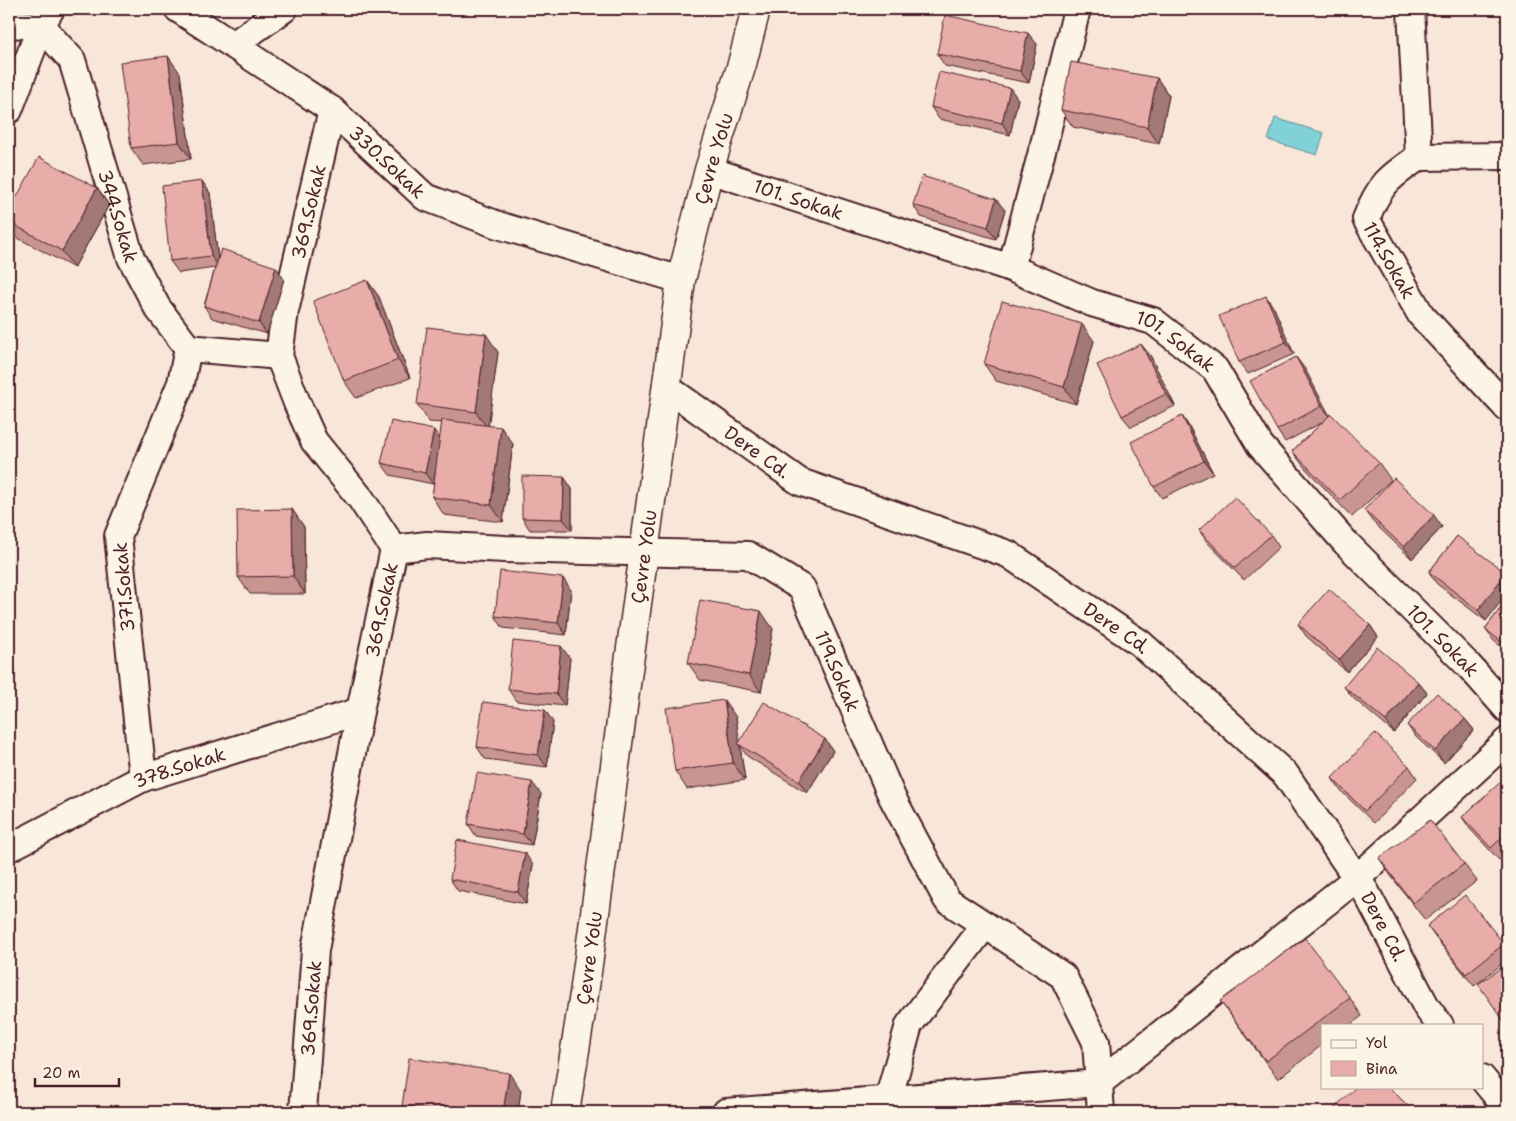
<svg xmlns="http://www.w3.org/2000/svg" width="1516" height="1121" font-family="'Shantell Sans',sans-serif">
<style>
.water{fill:#80d1d8;stroke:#6a8a93}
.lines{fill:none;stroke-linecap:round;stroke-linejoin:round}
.street-casing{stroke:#4a1f2b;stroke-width:30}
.secondary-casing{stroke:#4a1f2b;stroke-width:31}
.street{stroke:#fcf5e5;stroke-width:26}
.secondary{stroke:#fcf5e5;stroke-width:28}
.wall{fill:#c89591;stroke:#4a1f2b}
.shaded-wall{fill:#a27976;stroke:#4a1f2b}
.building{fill:#e8ada9;stroke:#4a1f2b}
.labels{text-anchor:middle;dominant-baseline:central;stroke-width:4;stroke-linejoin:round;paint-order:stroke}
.street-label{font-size:19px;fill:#4a1f2b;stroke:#fcf5e5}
</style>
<rect width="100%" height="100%" fill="#f8e7d9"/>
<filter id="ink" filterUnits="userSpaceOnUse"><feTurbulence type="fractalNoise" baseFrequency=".02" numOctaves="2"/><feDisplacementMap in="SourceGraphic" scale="10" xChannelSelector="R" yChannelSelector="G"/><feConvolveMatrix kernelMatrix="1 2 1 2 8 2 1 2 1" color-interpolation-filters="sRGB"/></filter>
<g filter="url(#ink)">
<path class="water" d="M1275,118L1324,133L1317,155L1268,140Z"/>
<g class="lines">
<g class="street-casing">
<g id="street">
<path id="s1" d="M178,9L332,110L425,197L498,225L681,280"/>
<path id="s2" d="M1411,9L1419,157C1389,177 1379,185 1366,219L1421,315L1507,408"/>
<path id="s3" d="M9,24L41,26L72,60L131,258L157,307L188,348L279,356"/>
<path d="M233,45L284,9"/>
<path d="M9,110L41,26L51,9"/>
<path d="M1419,157L1507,156"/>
<path id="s4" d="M709,170L1011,268L1092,303L1153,321L1215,369L1260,445L1345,542L1469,666L1507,709"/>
<path d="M1011,268L1045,140L1077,9"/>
<path id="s5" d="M666,387L800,482L1008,554L1140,643L1286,775L1366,892L1427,1008L1440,1025"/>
<path id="s6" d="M394,549L427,545L505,549L748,555L802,588L892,797L947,900L1063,976L1096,1042L1101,1112"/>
<path d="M143,778L118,536L181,383L188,348"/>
<path id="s7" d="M9,848L143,778L360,711"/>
<path d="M1482,1078L1505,1106L1507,1107"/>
<path d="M1099,1083L1357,878L1507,741"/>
<path id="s8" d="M303,1112L315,950L360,711L394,549L361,499L314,441L297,403L279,356L285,311L332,110"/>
<path d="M726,1112L1099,1083"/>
<path d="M888,1112V1100L909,1025L985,925"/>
</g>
</g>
<g class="secondary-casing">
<g id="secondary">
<path id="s9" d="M565,1112L584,994L681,280L709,170L742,64L756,9"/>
</g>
</g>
<use href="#street" class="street"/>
<use href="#secondary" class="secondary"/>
</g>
<path class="wall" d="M1037,44L1029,83L945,66L937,54Z
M180,73L191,159L143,165L131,148Z
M1157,78L1169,96L1159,144L1073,127L1061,110Z
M1018,99L1010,135L939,119L931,107Z
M202,181L210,193L218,259L284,279L267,334L212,318L204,306L215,268L179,273L170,261Z
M97,188L109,205L74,268L16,237L9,226V211Z
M913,205L1005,210L996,239L921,217Z
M367,280L379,297L410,378L356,398L344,381Z
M1274,308L1294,354L1248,374L1239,362Z
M1094,341L1076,404L996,381L984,364Z
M498,352L488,425L513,444L503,522L444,515L432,497L436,472L433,484L390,475L381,463L440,438L442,423L429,422L417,404Z
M1150,355L1175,406L1131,427L1122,416Z
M1305,369L1329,416L1379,463L1391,480L1352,517L1305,468L1292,451L1323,422L1285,442L1277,430Z
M1182,416L1190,428L1213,473L1162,498L1154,487Z
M564,477L572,489V530H530L522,518Z
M292,509L304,527L305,594H250L238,577Z
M1364,510L1442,527L1412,559L1372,521Z
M1199,530L1271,535L1279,547L1244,580L1207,542Z
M1457,536L1486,621L1437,584L1429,572Z
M571,590L566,635L503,628L495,616Z
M1507,600V651L1494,641L1485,629Z
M1298,624L1370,625L1378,637L1347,672L1306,636Z
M773,629L761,692L700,680L688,663Z
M570,658L565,706L516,701L508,689Z
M1418,682L1427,693L1394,733L1353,698L1344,687Z
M736,717L739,743L825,739L833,751L807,793L747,756L740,746L745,780L687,789L675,771Z
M1465,719L1474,730L1444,763L1416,737L1407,725Z
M553,722L547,767L485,759L477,747Z
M1409,766L1417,778L1374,823L1340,790L1332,778Z
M1507,782V853L1499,860L1470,829L1462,817Z
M541,794L532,845L476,836L468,824Z
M1379,858L1464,864L1477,881L1425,920L1391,876Z
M533,865L526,904L458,891L450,879Z
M1427,926L1504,944L1507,948V960L1474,986L1435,937Z
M1350,998L1362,1016L1350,1025H1322V1045L1278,1079L1220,1001Z
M521,1090L518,1112H406L402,1106Z"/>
<path class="shaded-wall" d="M1028,33L1037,44L1029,83L1020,71Z
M168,56L180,73L191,159L179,142Z
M1157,78L1169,96L1159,144L1147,127Z
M1010,88L1018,99L1010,135L1002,123Z
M202,181L210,193L219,268L211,256Z
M97,188L109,205L74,268L62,251Z
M996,199L1005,210L996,239L988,227Z
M276,267L284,279L267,334L259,323Z
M367,280L379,297L410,378L398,360Z
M1266,296L1274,308L1294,354L1286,342Z
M1082,324L1094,341L1076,404L1064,387Z
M486,334L498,352L488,429L476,412Z
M1141,344L1150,355L1175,406L1166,394Z
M1296,357L1305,369L1331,418L1322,406Z
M1182,416L1190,428L1213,473L1204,461Z
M501,427L513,444L503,522L491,505Z
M434,430L442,442L433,484L425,473Z
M564,477L572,489V530L563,519Z
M292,509L304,527L305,594L293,576Z
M1434,515L1442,527L1412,559L1404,547Z
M1506,573L1507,575V594L1486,621L1478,610Z
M563,578L571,590L566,635L558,623Z
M761,611L773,629L761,692L749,675Z
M1370,625L1378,637L1347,672L1339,660Z
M561,646L570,658L565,706L556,694Z
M1418,682L1427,693L1394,733L1386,721Z
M724,700L736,717L740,745L738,744L740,746L745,780L733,763Z
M545,710L553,722L547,767L538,755Z
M1465,719L1474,730L1444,763L1435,751Z
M825,739L833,751L807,793L799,781Z
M532,782L541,794L532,845L523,834Z
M525,853L533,865L526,904L518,892Z
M509,1073L521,1090L518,1112H503Z"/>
<path class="building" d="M945,15L1028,33L1020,71L937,54Z
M168,56L179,142L131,148L120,62Z
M1071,62L1157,78L1147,127L1061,110Z
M939,72L1010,88L1002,123L931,107Z
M39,157L97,188L62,251L9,222V211Z
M922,176L996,199L988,227L913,205Z
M202,181L211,256L170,261L162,186Z
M221,249L276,267L259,323L204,306Z
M367,280L398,360L344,381L313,301Z
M1266,296L1286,342L1239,362L1219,316Z
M1002,301L1082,324L1064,387L984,364Z
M427,327L486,334L476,412L417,404Z
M1141,344L1166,394L1122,416L1097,365Z
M1296,357L1322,406L1277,430L1250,381Z
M1331,414L1379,463L1340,500L1292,451Z
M1182,416L1204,461L1154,487L1131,442Z
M442,420L501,427L491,505L432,497Z
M391,421L434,430L425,473L381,463Z
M522,476L564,477L563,519L522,518Z
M1394,478L1434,515L1404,547L1364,510Z
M1235,497L1271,535L1235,568L1199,530Z
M292,509L293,576L238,577L237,510Z
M1457,536L1506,573L1478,610L1429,572Z
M500,571L563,578L558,623L495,616Z
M1329,589L1370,625L1339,660L1298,624Z
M700,600L761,611L749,675L688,663Z
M1507,600V646L1485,629Z
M513,641L561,646L556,694L508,689Z
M1377,647L1418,682L1386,721L1344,687Z
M1437,693L1465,719L1435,751L1407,725Z
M724,700L733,763L675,771L666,708Z
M483,702L545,710L538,755L477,747Z
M764,702L825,739L799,781L738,744Z
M1375,733L1409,766L1365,811L1332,778Z
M477,773L532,782L523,834L468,824Z
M1504,779L1507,782V833L1491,848L1462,817Z
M1430,820L1464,864L1413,903L1379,858Z
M457,840L525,853L518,892L450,879Z
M1465,895L1504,944L1466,974L1427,926Z
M1305,938L1350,998L1266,1061L1220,1001Z
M1507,964V1022L1506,1024L1478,984Z
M409,1058L509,1073L503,1112H444L402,1106Z
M1356,1087H1389L1414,1112H1330Z"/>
</g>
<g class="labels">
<g class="street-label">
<text stroke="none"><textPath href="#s9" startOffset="966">Çevre Yolu</textPath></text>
<text stroke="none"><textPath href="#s1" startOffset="260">330.Sokak</textPath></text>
<text stroke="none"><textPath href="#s4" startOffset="94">101. Sokak</textPath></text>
<text stroke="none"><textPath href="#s8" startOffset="945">369.Sokak</textPath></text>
<text stroke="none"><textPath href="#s3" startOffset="241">344.Sokak</textPath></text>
<text stroke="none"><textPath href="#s2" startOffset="279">114.Sokak</textPath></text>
<text stroke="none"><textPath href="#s4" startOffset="499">101. Sokak</textPath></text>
<text stroke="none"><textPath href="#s5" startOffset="112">Dere Cd.</textPath></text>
<text stroke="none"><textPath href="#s9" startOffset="561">Çevre Yolu</textPath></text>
<text transform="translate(124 587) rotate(-95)">371.Sokak</text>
<text stroke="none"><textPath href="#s8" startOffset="509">369.Sokak</textPath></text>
<text stroke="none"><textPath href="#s5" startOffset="516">Dere Cd.</textPath></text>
<text stroke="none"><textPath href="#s4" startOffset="904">101. Sokak</textPath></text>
<text stroke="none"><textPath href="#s6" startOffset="508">119.Sokak</textPath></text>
<text stroke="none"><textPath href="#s7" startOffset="189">378.Sokak</textPath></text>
<text stroke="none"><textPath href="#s5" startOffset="921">Dere Cd.</textPath></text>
<text stroke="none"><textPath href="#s9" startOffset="156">Çevre Yolu</textPath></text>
<text stroke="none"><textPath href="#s8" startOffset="104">369.Sokak</textPath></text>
</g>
</g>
<rect width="1516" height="1121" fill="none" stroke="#fcf5e5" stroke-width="30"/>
<rect x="15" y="15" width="1486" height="1091" fill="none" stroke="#4a1f2b" stroke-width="2" filter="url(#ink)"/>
<rect x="1321" y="1024" width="162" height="65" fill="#fcf5e5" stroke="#b59f9b"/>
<rect x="1331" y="1040" width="25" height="8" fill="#fcf5e5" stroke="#b59f9b"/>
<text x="1366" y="1048" font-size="15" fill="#4a1f2b">Yol</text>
<rect x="1331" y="1061" width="25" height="15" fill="#e8ada9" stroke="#b59f9b"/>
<text x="1366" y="1074" font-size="15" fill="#4a1f2b">Bina</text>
<path d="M35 1078v8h84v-8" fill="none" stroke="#4a1f2b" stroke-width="2.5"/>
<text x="42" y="1078" font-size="15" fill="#4a1f2b" stroke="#fcf5e5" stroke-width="4" paint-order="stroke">20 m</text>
</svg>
